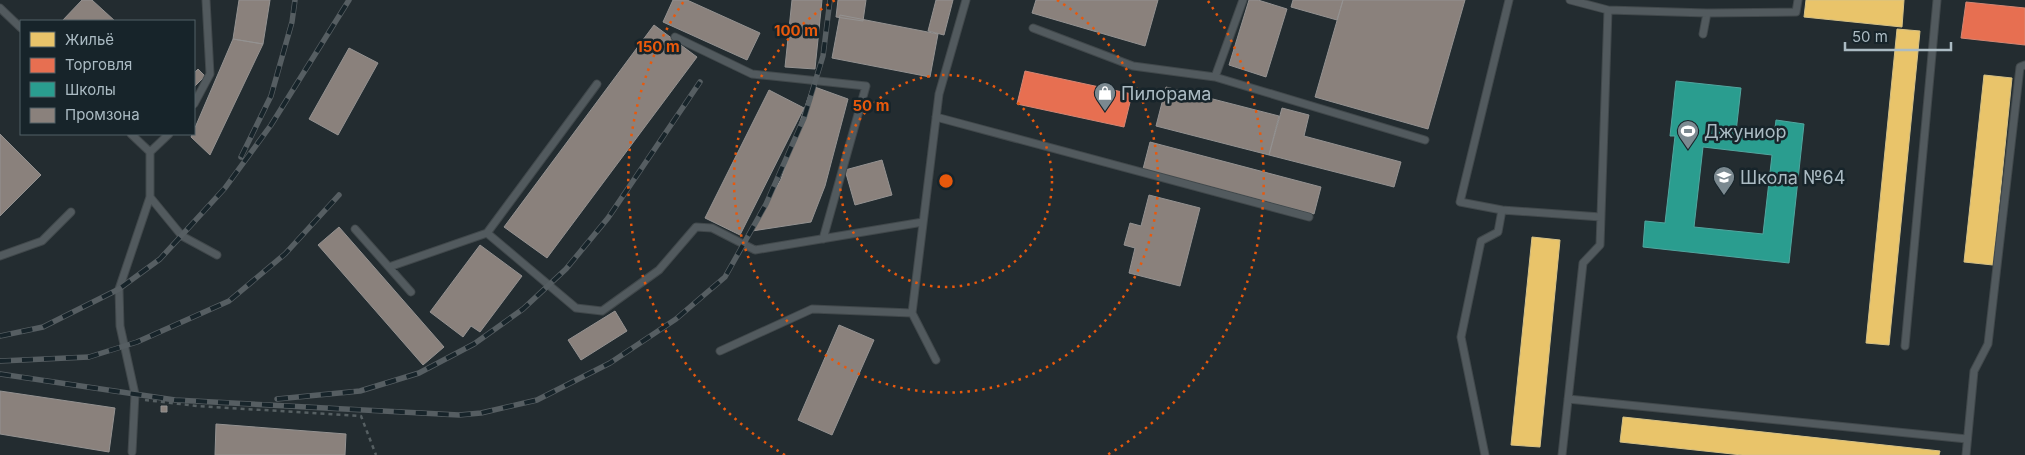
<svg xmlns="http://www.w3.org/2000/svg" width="2025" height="455" font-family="Inter,sans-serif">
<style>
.homes{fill:#e9c46a;stroke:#d6c185}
.shops{fill:#e76f51;stroke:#d58673}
.schools{fill:#2a9d8f;stroke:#51a69f;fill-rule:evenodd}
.industry{fill:#8a817c;stroke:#949291}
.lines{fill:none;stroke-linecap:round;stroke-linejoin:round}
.lane-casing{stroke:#41484b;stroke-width:9}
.path{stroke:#565f62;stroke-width:2.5;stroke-dasharray:4 4;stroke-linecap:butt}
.lane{stroke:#525a5e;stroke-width:7}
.rail-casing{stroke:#565e62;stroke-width:5.5}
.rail{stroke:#17242a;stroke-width:4;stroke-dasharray:11;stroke-linecap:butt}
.ring{fill:none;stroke:#e8590c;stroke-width:2.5;stroke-dasharray:2.5 5}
.labels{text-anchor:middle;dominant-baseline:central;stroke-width:5;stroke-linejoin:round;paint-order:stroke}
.poi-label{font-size:18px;fill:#abbbc3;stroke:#17242a;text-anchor:start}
.centre{fill:#e8590c;stroke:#17242a;stroke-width:2.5}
.ring-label{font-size:15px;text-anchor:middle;font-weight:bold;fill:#e8590c;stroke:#17242a;stroke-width:5;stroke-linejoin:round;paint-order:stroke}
</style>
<rect width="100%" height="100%" fill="#232c30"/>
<path class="homes" d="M1806,0H1904L1902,27L1804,17Z
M1897,29L1920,31L1889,345L1866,343Z
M1984,75L2012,78L1993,265L1964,262Z
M1532,237L1560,240L1540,447L1511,445Z
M1623,417L1940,451L1939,455H1742L1620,442Z"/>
<path class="shops" d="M1966,2L2025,8V45L1961,38Z
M1025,71L1132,94L1124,127L1017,104Z"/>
<path class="schools" d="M1676,81L1741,88L1736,132L1774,136L1776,120L1804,124L1789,263L1643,247L1645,221L1665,223L1675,136H1670ZM1703,147L1772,155L1763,234L1694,227Z"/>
<path class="industry" d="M82,0H92L115,21H62Z
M239,0H270L263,44L233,39Z
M673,0H687L760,33L747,60L663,22Z
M792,0H822L815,69L785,67Z
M838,0H866L863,21L836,17Z
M936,0H953L944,35L928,31Z
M1036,0H1158L1145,46L1032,13Z
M1249,0H1258L1287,9L1266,77L1229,65Z
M1293,0H1343L1337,20L1291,7Z
M1343,0H1465L1428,129L1315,97Z
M840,15L938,34L930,77L832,58Z
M654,25L697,57L547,258L504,227Z
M233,39L263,44L210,155L191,137Z
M349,48L378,63L338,135L309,119Z
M198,69L205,76L194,87V73Z
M812,86L848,99L825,186L811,222L752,231L781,179Z
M1166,87L1279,116L1269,155L1156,126Z
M769,90L804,108L740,235L705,218Z
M1282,108L1309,115L1304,136L1401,162L1394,187L1269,155Z
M0,134L41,175L0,216Z
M1150,142L1321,187L1314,214L1143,169Z
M882,160L892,195L855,205L845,170Z
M1149,195L1200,208L1180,286L1129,273L1135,248L1124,245L1130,223L1141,226Z
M339,227L444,347L423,365L318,245Z
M480,245L522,276L480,332L471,326L463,337L430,312Z
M615,311L627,331L581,360L568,340Z
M839,325L874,340L832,435L798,420Z
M0,391L115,408L109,452L0,434Z
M161,406H167V412H161Z
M216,424L346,434L345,455H215Z"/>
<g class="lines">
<g class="lane-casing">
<path id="lane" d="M1570,0L1608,10L1707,13
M0,8L21,28
M1033,28L1133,66L1215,77L1243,0
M1703,34L1707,13L1796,12L1798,0
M675,37L752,74L866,86L823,239
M1215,77L1425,140
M194,104L210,74L206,0
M936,117L1309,217
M131,134L150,152V197L119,289L120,326L135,394L132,452
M150,152L169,134
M150,197L182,236L217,255
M1502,210L1601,217
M355,229L411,292
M487,233L597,84
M0,256L42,241L71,212
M389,267L487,233L576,308L602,311L659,270L696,227L712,228L755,250L923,222
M1905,346L1937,0
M720,351L812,309L912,313
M936,360L912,313L939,94L966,0
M1568,399L1967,439
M1485,455L1461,337L1481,241L1498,232L1502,210L1460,202L1509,0
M1562,455L1583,263L1600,245L1608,10
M1966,455L1974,371L1988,344L2020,67L2025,65"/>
</g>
<path class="path" d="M145,400L197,406L361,416L376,455"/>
<use href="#lane" class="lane"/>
<g class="rail-casing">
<path id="rail" d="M241,157L271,96L292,22L295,0
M0,336L43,327L119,289L160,259L225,188L271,125L349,0
M0,361L89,357L137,342L229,301L285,254L339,195
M0,374L175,400L459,415L481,413L537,400L610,363L676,319L725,277L766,204L804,118L823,56L830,0
M277,399L360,391L419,373L474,344L523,309L566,269L608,218L700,82"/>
</g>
<use href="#rail" class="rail"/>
</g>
<g class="ring">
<circle cx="946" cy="181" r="106"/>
<path d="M1057 0A212 212 0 1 1 835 0"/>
<path d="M785 455A318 318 0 0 1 684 1M1208 1A318 318 0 0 1 1107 455"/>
</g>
<defs>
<g id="shop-pin" transform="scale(1.125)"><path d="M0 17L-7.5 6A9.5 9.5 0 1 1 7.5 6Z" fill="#7b8990" stroke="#17242a"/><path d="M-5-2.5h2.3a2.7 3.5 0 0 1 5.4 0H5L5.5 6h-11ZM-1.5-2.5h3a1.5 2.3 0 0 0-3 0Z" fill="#fff"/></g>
<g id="stadium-pin" transform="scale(1.125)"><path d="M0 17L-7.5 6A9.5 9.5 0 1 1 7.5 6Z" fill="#7b8990" stroke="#17242a"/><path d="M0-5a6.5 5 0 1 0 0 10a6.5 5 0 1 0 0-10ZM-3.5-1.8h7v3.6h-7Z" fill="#fff"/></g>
<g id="school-pin" transform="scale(1.125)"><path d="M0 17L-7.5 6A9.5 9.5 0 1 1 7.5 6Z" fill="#7b8990" stroke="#17242a"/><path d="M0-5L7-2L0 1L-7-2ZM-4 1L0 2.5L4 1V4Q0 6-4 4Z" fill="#fff"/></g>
</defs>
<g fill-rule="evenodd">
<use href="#shop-pin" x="1105" y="93"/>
<use href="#stadium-pin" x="1688" y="131"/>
<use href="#school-pin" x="1724" y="177"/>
</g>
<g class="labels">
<g class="poi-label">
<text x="1121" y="93">Пилорама</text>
<text x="1704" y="131">Джуниор</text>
<text x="1740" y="177">Школа №64</text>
</g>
</g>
<circle cx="946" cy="181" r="8" class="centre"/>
<g class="ring-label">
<text x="796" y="36">100 m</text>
<text x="658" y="52">150 m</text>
<text x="871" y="111">50 m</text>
</g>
<rect x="20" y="20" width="175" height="115" fill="#17242a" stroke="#526067"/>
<rect x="30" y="32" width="25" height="15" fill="#e9c46a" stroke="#526067"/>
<text x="65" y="45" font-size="15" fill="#abbbc3">Жильё</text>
<rect x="30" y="58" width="25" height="15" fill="#e76f51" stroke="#526067"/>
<text x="65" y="70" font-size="15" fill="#abbbc3">Торговля</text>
<rect x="30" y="82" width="25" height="15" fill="#2a9d8f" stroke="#526067"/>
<text x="65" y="95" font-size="15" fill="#abbbc3">Школы</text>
<rect x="30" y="108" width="25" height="15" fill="#8a817c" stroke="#526067"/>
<text x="65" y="120" font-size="15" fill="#abbbc3">Промзона</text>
<path d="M1845 42v8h106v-8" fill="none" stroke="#abbbc3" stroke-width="2.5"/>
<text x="1852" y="42" font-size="15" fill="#abbbc3" stroke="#17242a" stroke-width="4" paint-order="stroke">50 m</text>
</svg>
